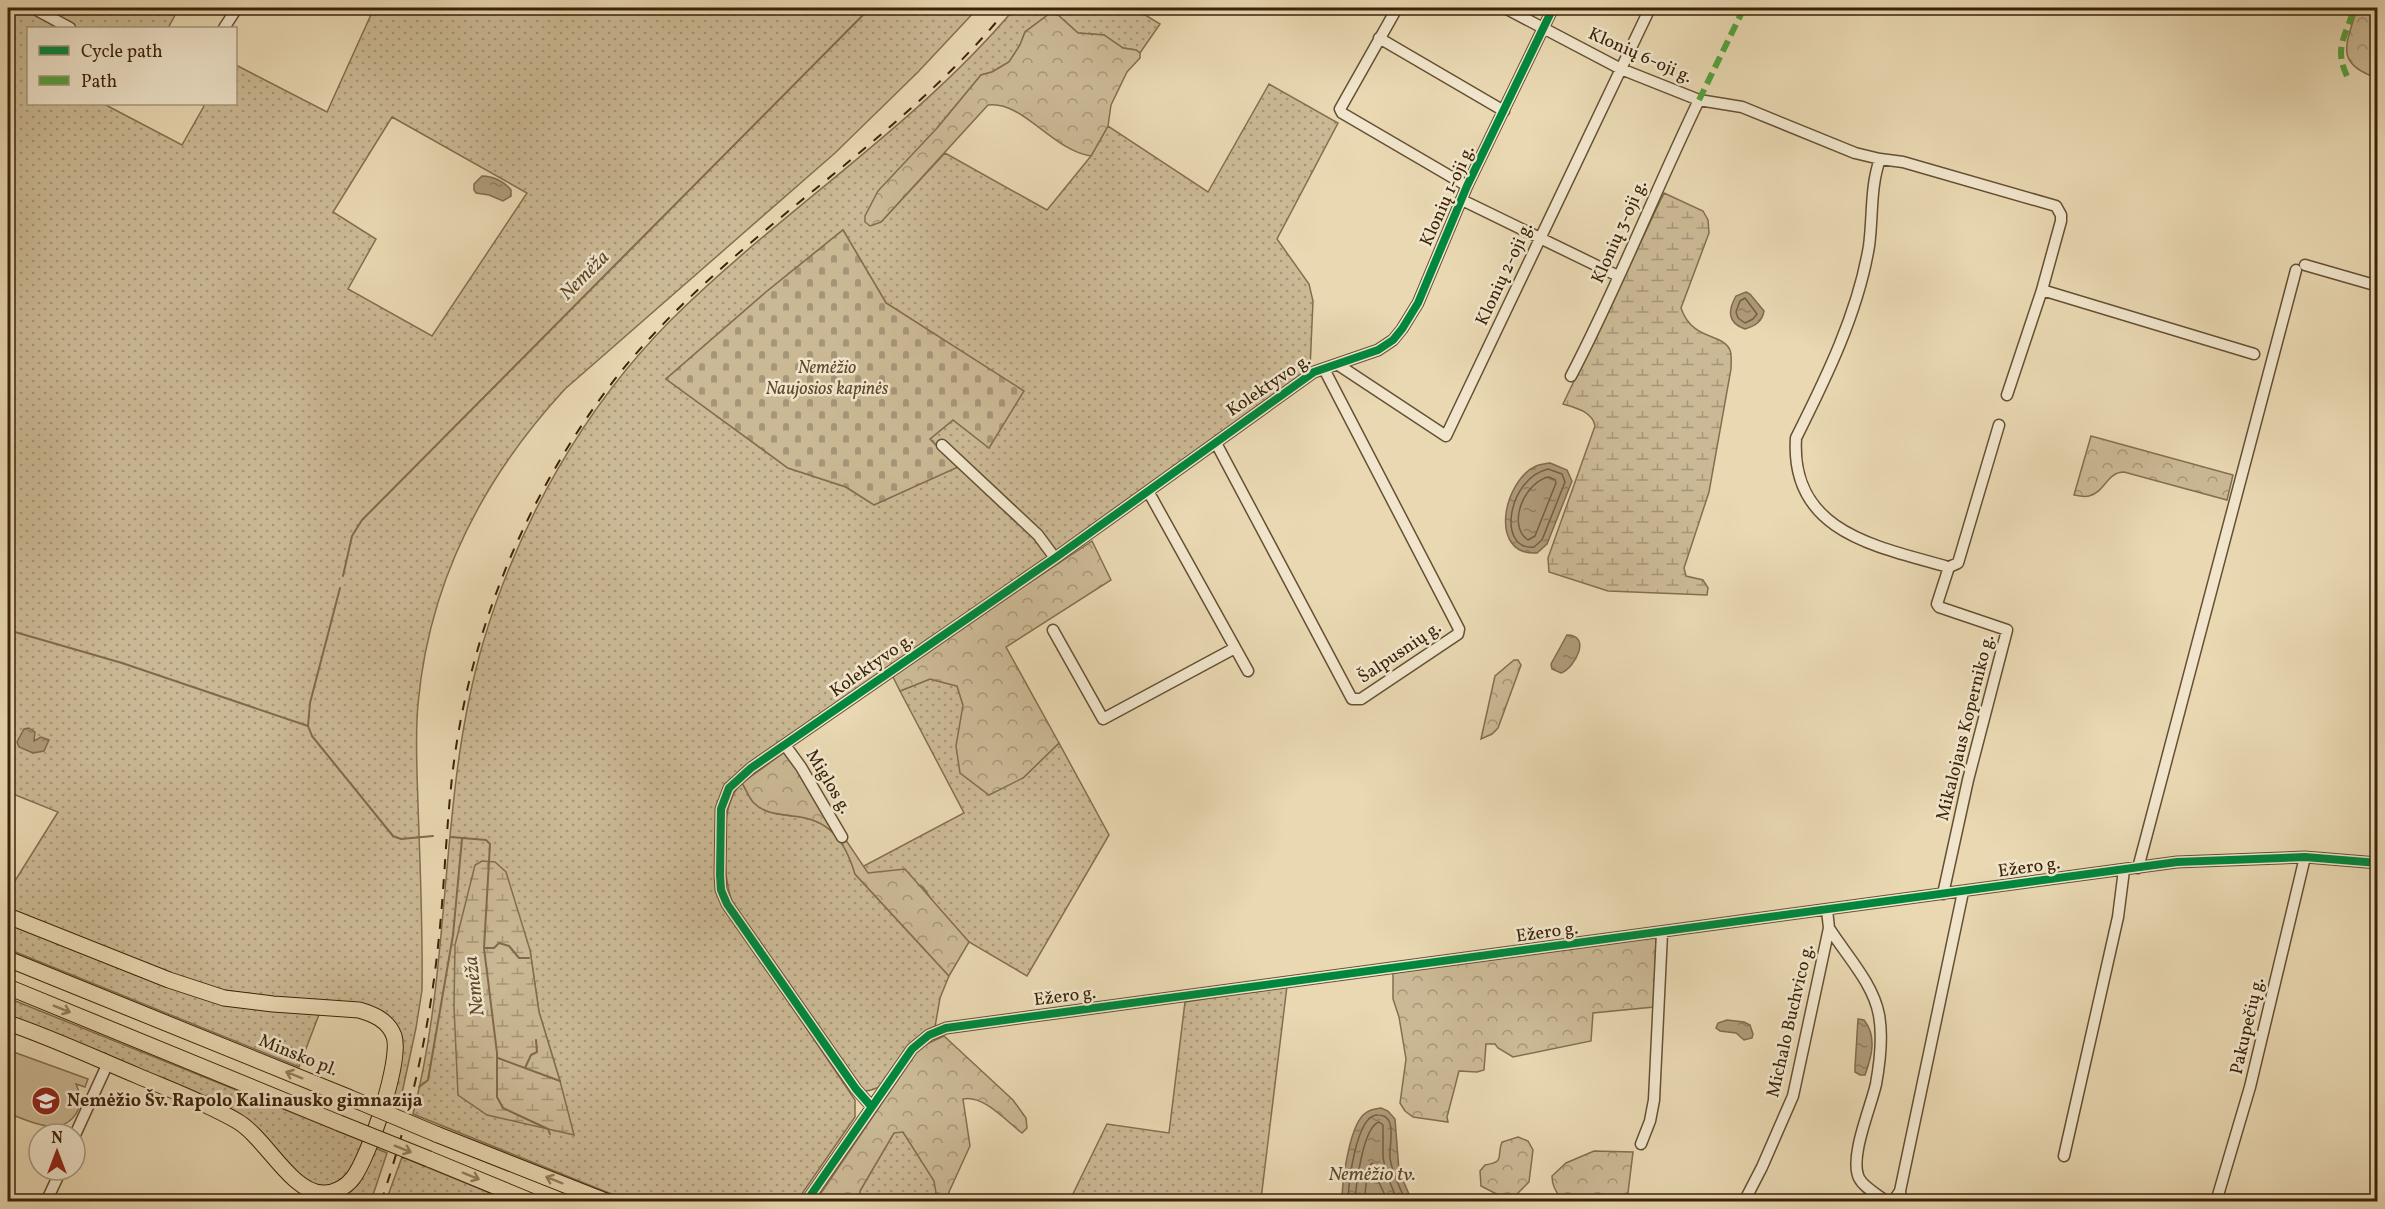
<svg xmlns="http://www.w3.org/2000/svg" width="2385" height="1209" font-family="Vollkorn,serif">
<style>
.grass{fill:url(#grass-dots);stroke:#836e4e;stroke-width:1.5;fill-rule:evenodd}
.forest{fill:url(#forest-crowns);stroke:#836e4e;stroke-width:1.5}
.wetland{fill:url(#wetland-marsh);stroke:#836e4e;stroke-width:1.5}
.cemetery{fill:url(#cemetery-stones);stroke:#836e4e;stroke-width:1.5}
.pitch{fill:#cbb995;stroke:#836e4e;stroke-width:1.5}
.water{fill:url(#water-ripples);stroke:#806a4b;stroke-width:1.5}
.lines{fill:none;stroke-linecap:round;stroke-linejoin:round}
.shore{stroke:#745e40;stroke-width:1.5}
.stream{stroke:#806a4b;stroke-width:2}
.minor-casing{stroke:#665032;stroke-width:13}
.highway-casing{stroke:#3b2308;stroke-width:17}
.minor{stroke:#f1e6cd;stroke-width:10}
.highway{stroke:#e9d8b2;stroke-width:15}
.rail{stroke:#3b2308;stroke-width:2;stroke-dasharray:10 10;stroke-linecap:butt}
.highway-bridge-casing{stroke:#3b2308;stroke-width:17;stroke-linecap:butt}
.highway-bridge{stroke:#e9d8b2;stroke-width:15}
.quiet{stroke:#54a23e;stroke-width:6;stroke-dasharray:12 6;stroke-linecap:butt}
.cycleway-casing{stroke:#f1e6cd;stroke-width:11}
.cycleway{stroke:#00873e;stroke-width:8}
.oneway{stroke:#927e5d}
.labels{text-anchor:middle;dominant-baseline:central;stroke-width:5;stroke-linejoin:round;paint-order:stroke}
.street-label{font-size:18px;fill:#3b2308;stroke:#f1e6cd}
.park-label{font-size:18px;font-style:italic;fill:#5f482b;stroke:#f1e6cd}
.poi-label{font-size:18px;font-weight:bold;fill:#3b2308;stroke:#f1e6cd;text-anchor:start}
.water-label{font-size:20px;font-style:italic;fill:#5e472a;stroke:#f1e6cd}
</style>
<defs>
<pattern id="grass-dots" width="8" height="8" patternUnits="userSpaceOnUse" patternTransform="scale(1.5)"><rect width="8" height="8" fill="#cbb995"/><path d="M2 2h.1M6 6h.1" fill="none" stroke="#a69678" stroke-width="1.8" stroke-linecap="round"/></pattern>
<pattern id="forest-crowns" width="20" height="18" patternUnits="userSpaceOnUse" patternTransform="scale(1.5)"><rect width="20" height="18" fill="#cbb995"/><path d="M2 6a3 3 0 1 1 6 0M12 15a3 3 0 1 1 6 0" fill="none" stroke="#a69678"/></pattern>
<pattern id="wetland-marsh" width="20" height="14" patternUnits="userSpaceOnUse" patternTransform="scale(1.5)"><rect width="20" height="14" fill="#cbb995"/><path d="M1 5h8M5 5V1M11 12h8M15 12V8" fill="none" stroke="#a69678"/></pattern>
<pattern id="cemetery-stones" width="16" height="16" patternUnits="userSpaceOnUse" patternTransform="scale(1.5)"><rect width="16" height="16" fill="#cbb995"/><path d="M2 7V4a2 2 0 0 1 4 0v3zM10 15v-3a2 2 0 0 1 4 0v3z" fill="#a69678"/></pattern>
<pattern id="water-ripples" width="26" height="14" patternUnits="userSpaceOnUse" patternTransform="scale(1.5)"><rect width="26" height="14" fill="#ae9a78"/><path d="M2 4q2-2 4 0t4 0M15 11q2-2 4 0t4 0" fill="none" stroke="#8f7d60"/></pattern>
</defs>
<rect width="100%" height="100%" fill="#e9d8b2"/>
<filter id="stains"><feTurbulence type="fractalNoise" baseFrequency=".00333" numOctaves="4"/><feColorMatrix values="0 0 0 0 .2 0 0 0 0 .09 0 0 0 0 .02 0 0 0 .5 -.17"/></filter>
<radialGradient id="worn" r=".72"><stop offset=".6" stop-color="#630" stop-opacity="0"/><stop offset="1" stop-color="#630" stop-opacity=".3"/></radialGradient>
<path class="grass" d="M8,8H179L168,28H28V104H104L182,145L204,106L201,104H236V65L327,112L374,8H978L918,72L835,153L565,389C482,479 429,582 418,704C415,737 417,771 418,804C420,866 423,928 422,990L416,1028L399,1107L388,1103L399,1066L384,1015L212,988L186,980L8,910V892L58,812L8,792ZM392,117L527,193L432,336L348,289L376,239L333,212Z
M1015,8H1134L1160,24L1140,53L1136,50L1123,48L1104,35L1078,33L1058,15L1049,14L1025,32L1020,45L1009,62L992,72L981,75L938,127L881,222L945,153L1047,210L1091,156L1108,126L1208,192L1269,84L1338,123L1277,239L1309,284L1313,301L1310,369L1058,551L747,766C728,781 718,792 716,816L727,911L855,1100V1117L797,1201H629L413,1114C453,959 438,796 483,643C518,524 584,407 672,319C782,210 915,127 1015,8ZM843,230L886,303L1023,391L989,448L953,420L930,439L957,467L874,505L846,487L788,468L666,379L766,292ZM482,861L530,950L539,1012L560,1081Z
M930,679L957,686L963,705L1023,778L1059,743L1109,835L1027,976L969,942L933,902L923,887L868,874L862,867L964,813L900,691Z
M742,783C746,789 749,798 754,803C765,814 779,814 793,816C830,819 845,841 855,874L949,976L940,998L935,1027C909,1040 896,1063 881,1086C873,1090 868,1092 859,1090L732,902C722,872 718,805 742,783Z
M8,923L188,993L320,1012L299,1067L8,949Z
M1287,986L1261,1199C1246,1195 1228,1193 1214,1202H1069L1107,1124L1169,1133L1185,1002Z
M8,998L365,1142C354,1171 351,1179 320,1188L302,1179L263,1135L8,1018Z
M894,1132H903L935,1181L936,1193L932,1201L861,1202L860,1191Z
M373,1147L387,1153L371,1201L334,1202L347,1191Z
M402,1157L510,1201H386Z"/>
<path class="forest" d="M2357,8H2377V78C2333,63 2347,44 2357,8Z
M1049,14L1058,15L1078,33L1104,35L1123,48L1136,50L1140,53V58L1127,72L1111,105L1108,126L1091,156C1053,151 1022,100 988,105L881,222L870,226L865,222V216L878,191L938,127L981,75L992,72L1009,62L1020,45L1025,32Z
M2091,436L2233,475L2227,500L2124,472C2107,472 2105,492 2089,496C2085,497 2079,496 2074,495Z
M1092,541L1111,580L1006,647L1059,743L1023,778L989,795L960,773L956,746L963,705L957,686L930,679L900,691L892,675Z
M1514,660H1518L1521,665L1498,728L1492,734L1481,739L1495,676Z
M786,751L868,873L905,869L969,942L949,976L855,874C845,841 830,819 793,816C779,814 765,814 754,803C749,798 746,789 742,783Z
M1656,937L1654,1007L1593,1013L1591,1041L1513,1057L1498,1048L1495,1044H1486L1484,1070L1477,1072L1459,1071L1447,1117L1448,1122L1413,1117L1405,1111L1400,1103L1406,1059L1399,1017L1393,999V973Z
M944,1036L1013,1100L1026,1118L1027,1128L1022,1133C1007,1122 983,1094 963,1099L970,1146L949,1192L947,1201H932L936,1193L934,1181L903,1132L894,1133L860,1191L861,1201L815,1202L920,1047Z
M1518,1137L1528,1141L1533,1150L1529,1182L1512,1199H1506L1481,1186L1480,1171L1485,1165C1506,1162 1496,1156 1502,1142Z
M1594,1151L1633,1152L1627,1201L1561,1199C1556,1191 1552,1186 1552,1176L1566,1163Z"/>
<path class="wetland" d="M1664,193L1703,211L1708,220L1709,233L1681,308C1692,341 1723,333 1730,350C1732,355 1731,363 1731,369L1709,492L1684,568L1686,576L1703,580L1708,588L1707,595L1608,591L1549,572L1548,558L1595,426C1592,411 1575,408 1563,404Z
M482,861L495,862L506,872L530,950L539,1012L560,1081L574,1135L487,1115L458,1095L454,1007L455,945L475,865Z"/>
<path class="cemetery" d="M843,230L886,303L1024,391L989,448L953,420L930,439L958,467L874,505L846,487L788,468L666,379L766,292Z"/>
<path class="pitch" d="M8,1050L88,1079L85,1087L76,1084C80,1093 82,1103 77,1112C62,1139 29,1121 8,1113Z"/>
<path class="water" d="M482,176C493,176 505,182 511,190V196L503,201L489,195L476,193L474,190V184Z
M1746,292L1750,294L1764,311C1762,322 1755,326 1745,329C1727,323 1728,310 1736,296Z
M1550,463L1567,470L1572,481L1547,544L1537,553C1488,556 1503,481 1536,466C1540,464 1545,464 1550,463Z
M1567,635C1592,635 1575,668 1561,673L1552,669L1551,664Z
M29,728L35,732L34,741L41,737L49,740L44,751L33,753L19,747L17,742L24,729Z
M1858,1019L1864,1020C1877,1036 1872,1056 1865,1075H1860L1855,1072V1067Z
M1727,1020L1744,1022L1750,1025L1753,1034L1752,1038L1744,1040L1736,1033L1720,1031L1716,1028L1718,1023Z
M1381,1108L1388,1111L1395,1119L1399,1171L1412,1201H1342C1342,1181 1349,1130 1363,1115C1368,1110 1374,1109 1381,1108Z"/>
<g class="lines">
<path class="shore" d="M1745,298L1757,314L1753,319L1745,323L1738,318L1736,312L1740,301Z
M1548,469L1562,474L1565,482L1542,540L1534,547C1497,551 1507,479 1548,469Z
M1549,477L1555,480L1556,483L1535,536L1528,540C1506,525 1525,481 1549,477Z
M1348,1202C1348,1185 1356,1114 1378,1115C1383,1115 1387,1117 1389,1121C1394,1131 1389,1147 1390,1158C1392,1174 1400,1187 1406,1202
M1355,1202C1356,1185 1363,1127 1379,1122L1383,1125V1157L1386,1173L1398,1202
M1364,1202L1368,1168L1372,1163L1375,1165L1377,1178L1388,1202"/>
<path class="stream" d="M343,576L352,536L362,520L870,8
M340,588L310,703L308,726L312,736L393,836L401,839L433,836
M8,630L122,663L308,726
M451,837L486,840L490,844L484,948L497,1053V1097L503,1108L548,1129L550,1134
M484,948H494L499,943L509,946L519,958H529
M498,1058L560,1081
M525,1068L531,1055L537,1052L536,1040
M419,1087L428,1080L453,935L462,839"/>
<g class="minor-casing">
<path id="minor" d="M33,8L70,28
M1397,8L1340,109L1342,113L1467,186
M1505,8L1621,69L1699,100L1742,107L1855,153L1880,159L1903,162L2056,206L2061,215V221L2042,290L2007,395
M224,28L237,8
M1379,38L1504,111
M1880,159C1870,187 1873,217 1869,246C1858,313 1826,378 1796,438C1790,531 1874,546 1945,566L1948,570L1937,604L1939,607L2007,630L1968,780L1943,894
M1462,200L1618,276
M2305,265L2378,286
M2042,290L2254,354
M1337,364L1446,436L1650,8
M1571,376C1618,286 1655,191 1699,100
M1216,443L1352,699H1361L1458,634L1459,629L1324,369
M942,445L1038,535L1055,558
M1148,491L1248,671
M1947,568L1958,563L1999,425
M1053,630L1103,719L1235,648
M785,745L801,767L842,837
M2138,868L2296,270
M1829,928C1846,955 1873,983 1879,1015C1883,1037 1880,1062 1876,1084C1871,1107 1849,1157 1859,1178C1864,1188 1879,1195 1887,1202
M871,1106L856,1089L727,904L721,890L720,875L721,809L729,788L751,768L1055,558L1314,372L1378,350L1393,340L1402,329L1418,303L1467,186L1553,8
M75,1135L108,1063
M1641,1144L1650,1121L1654,1100L1662,933
M2064,1156L2118,917L2124,870
M1900,1191L1963,892
M46,1202L61,1170
M806,1202L912,1049L929,1035L946,1028L2177,862L2305,857L2378,863
M1744,1202L1762,1167L1793,1096L1829,928L1827,910
M1893,1202L1900,1191L1901,1202
M2216,1202L2250,1087L2305,857"/>
</g>
<g class="highway-casing">
<path id="highway" d="M8,916L169,980L224,998L273,1004L359,1010C373,1014 388,1020 394,1036C402,1060 369,1157 353,1178C346,1187 334,1194 322,1193C290,1191 266,1138 237,1121C206,1103 171,1090 138,1076C95,1058 52,1038 8,1023
M8,959L348,1097
M8,987L339,1123
M436,1134L608,1202
M429,1159L533,1202"/>
</g>
<use href="#minor" class="minor"/>
<use href="#highway" class="highway"/>
<path class="rail" d="M381,1202C409,1119 429,1033 438,946C446,876 446,805 458,735C479,613 528,499 600,399C712,244 889,155 1008,8"/>
<g class="highway-bridge-casing">
<path id="highway-bridge" d="M348,1097L436,1134
M339,1123L429,1159"/>
</g>
<use href="#highway-bridge" class="highway-bridge"/>
<path class="quiet" d="M2347,76C2333,47 2347,35 2354,8
M1699,100L1744,8"/>
<g class="cycleway-casing">
<path id="cycleway" d="M871,1106L856,1089L727,904L721,890L720,875L721,809L729,788L751,768L1055,558L1314,372L1378,350L1393,340L1402,329L1418,303L1467,186L1553,8
M806,1202L912,1049L929,1035L946,1028L2177,862L2305,857L2378,863"/>
</g>
<use href="#cycleway" class="cycleway"/>
</g>
<defs><path id="oneway-shaft" d="M-6 0H5M1.5-3L5.5 0L1.5 3" fill="none" stroke-width="1.6" stroke-linecap="round" stroke-linejoin="round" transform="scale(1.5)"/></defs>
<g class="oneway">
<use href="#oneway-shaft" transform="translate(62 1009) rotate(22)"/>
<use href="#oneway-shaft" transform="translate(294 1075) rotate(-158)"/>
<use href="#oneway-shaft" transform="translate(403 1149) rotate(22)"/>
<use href="#oneway-shaft" transform="translate(471 1176) rotate(22)"/>
<use href="#oneway-shaft" transform="translate(554 1180) rotate(-158)"/>
</g>
<defs>
<g id="school-disc" transform="scale(1.5)"><circle r="9.5" fill="#8f2418" stroke="#f1e6cd"/><path d="M0-5L7-2L0 1L-7-2ZM-4 1L0 2.5L4 1V4Q0 6-4 4Z" fill="#fff"/></g>
</defs>
<g fill-rule="evenodd">
<use href="#school-disc" x="46" y="1101"/>
</g>
<g class="labels">
<g class="street-label">
<text transform="translate(1640 56) rotate(24)">Klonių 6-oji g.</text>
<text transform="translate(1448 196) rotate(-66)">Klonių 1-oji g.</text>
<text transform="translate(1620 232) rotate(-66)">Klonių 3-oji g.</text>
<text transform="translate(1505 274) rotate(-65)">Klonių 2-oji g.</text>
<text transform="translate(1269 386) rotate(-34)">Kolektyvo g.</text>
<text transform="translate(1400 653) rotate(-34)">Šalpusnių g.</text>
<text transform="translate(872 666) rotate(-35)">Kolektyvo g.</text>
<text transform="translate(1966 728) rotate(-76)">Mikalojaus Koperniko g.</text>
<text transform="translate(828 782) rotate(59)">Miglos g.</text>
<text transform="translate(2029 868) rotate(-8)">Ežero g.</text>
<text transform="translate(1547 933) rotate(-8)">Ežero g.</text>
<text transform="translate(1065 997) rotate(-7)">Ežero g.</text>
<text transform="translate(1791 1021) rotate(-77)">Michalo Buchvico g.</text>
<text transform="translate(2248 1026) rotate(-77)">Pakupečių g.</text>
<text transform="translate(298 1056) rotate(22)">Minsko pl.</text>
</g>
<g class="park-label">
<text x="827" y="368">Nemėžio<tspan x="827" dy="21">Naujosios kapinės</tspan></text>
</g>
<g class="poi-label">
<text x="67" y="1101">Nemėžio Šv. Rapolo Kalinausko gimnazija</text>
</g>
<g class="water-label">
<text transform="translate(585 276) rotate(-45)">Nemėža</text>
<text transform="translate(475 986) rotate(-97)">Nemėža</text>
<text x="1372" y="1175">Nemėžio tv.</text>
</g>
</g>
<rect width="2385" height="1209" fill="none" stroke="#e9d8b2" stroke-width="30"/>
<rect x="9" y="9" width="2367" height="1191" fill="none" stroke="#3b2308" stroke-width="3"/>
<rect x="15" y="15" width="2355" height="1179" fill="none" stroke="#3b2308" stroke-width="1.5"/>
<rect x="27" y="27" width="210" height="78" fill="#f1e6cd" stroke="#a8987e" stroke-width="1.5"/>
<rect x="39" y="46" width="30" height="9" fill="#00873e" stroke="#a8987e" stroke-width="1.5"/>
<text x="81" y="57" font-size="18" fill="#3b2308">Cycle path</text>
<rect x="39" y="76" width="30" height="9" fill="#54a23e" stroke="#a8987e" stroke-width="1.5"/>
<text x="81" y="87" font-size="18" fill="#3b2308">Path</text>
<g transform="translate(57 1152)"><circle r="28" fill="#f1e6cd" stroke="#a8987e" stroke-width="1.5"/>
<path d="M0-4.5L10 22L0 15L-10 22Z" fill="#8f2418"/>
<text y="-9" font-size="16" font-weight="bold" text-anchor="middle" fill="#3b2308">N</text>
</g>
<rect width="100%" height="100%" filter="url(#stains)"/>
<rect width="100%" height="100%" fill="url(#worn)"/>
</svg>
